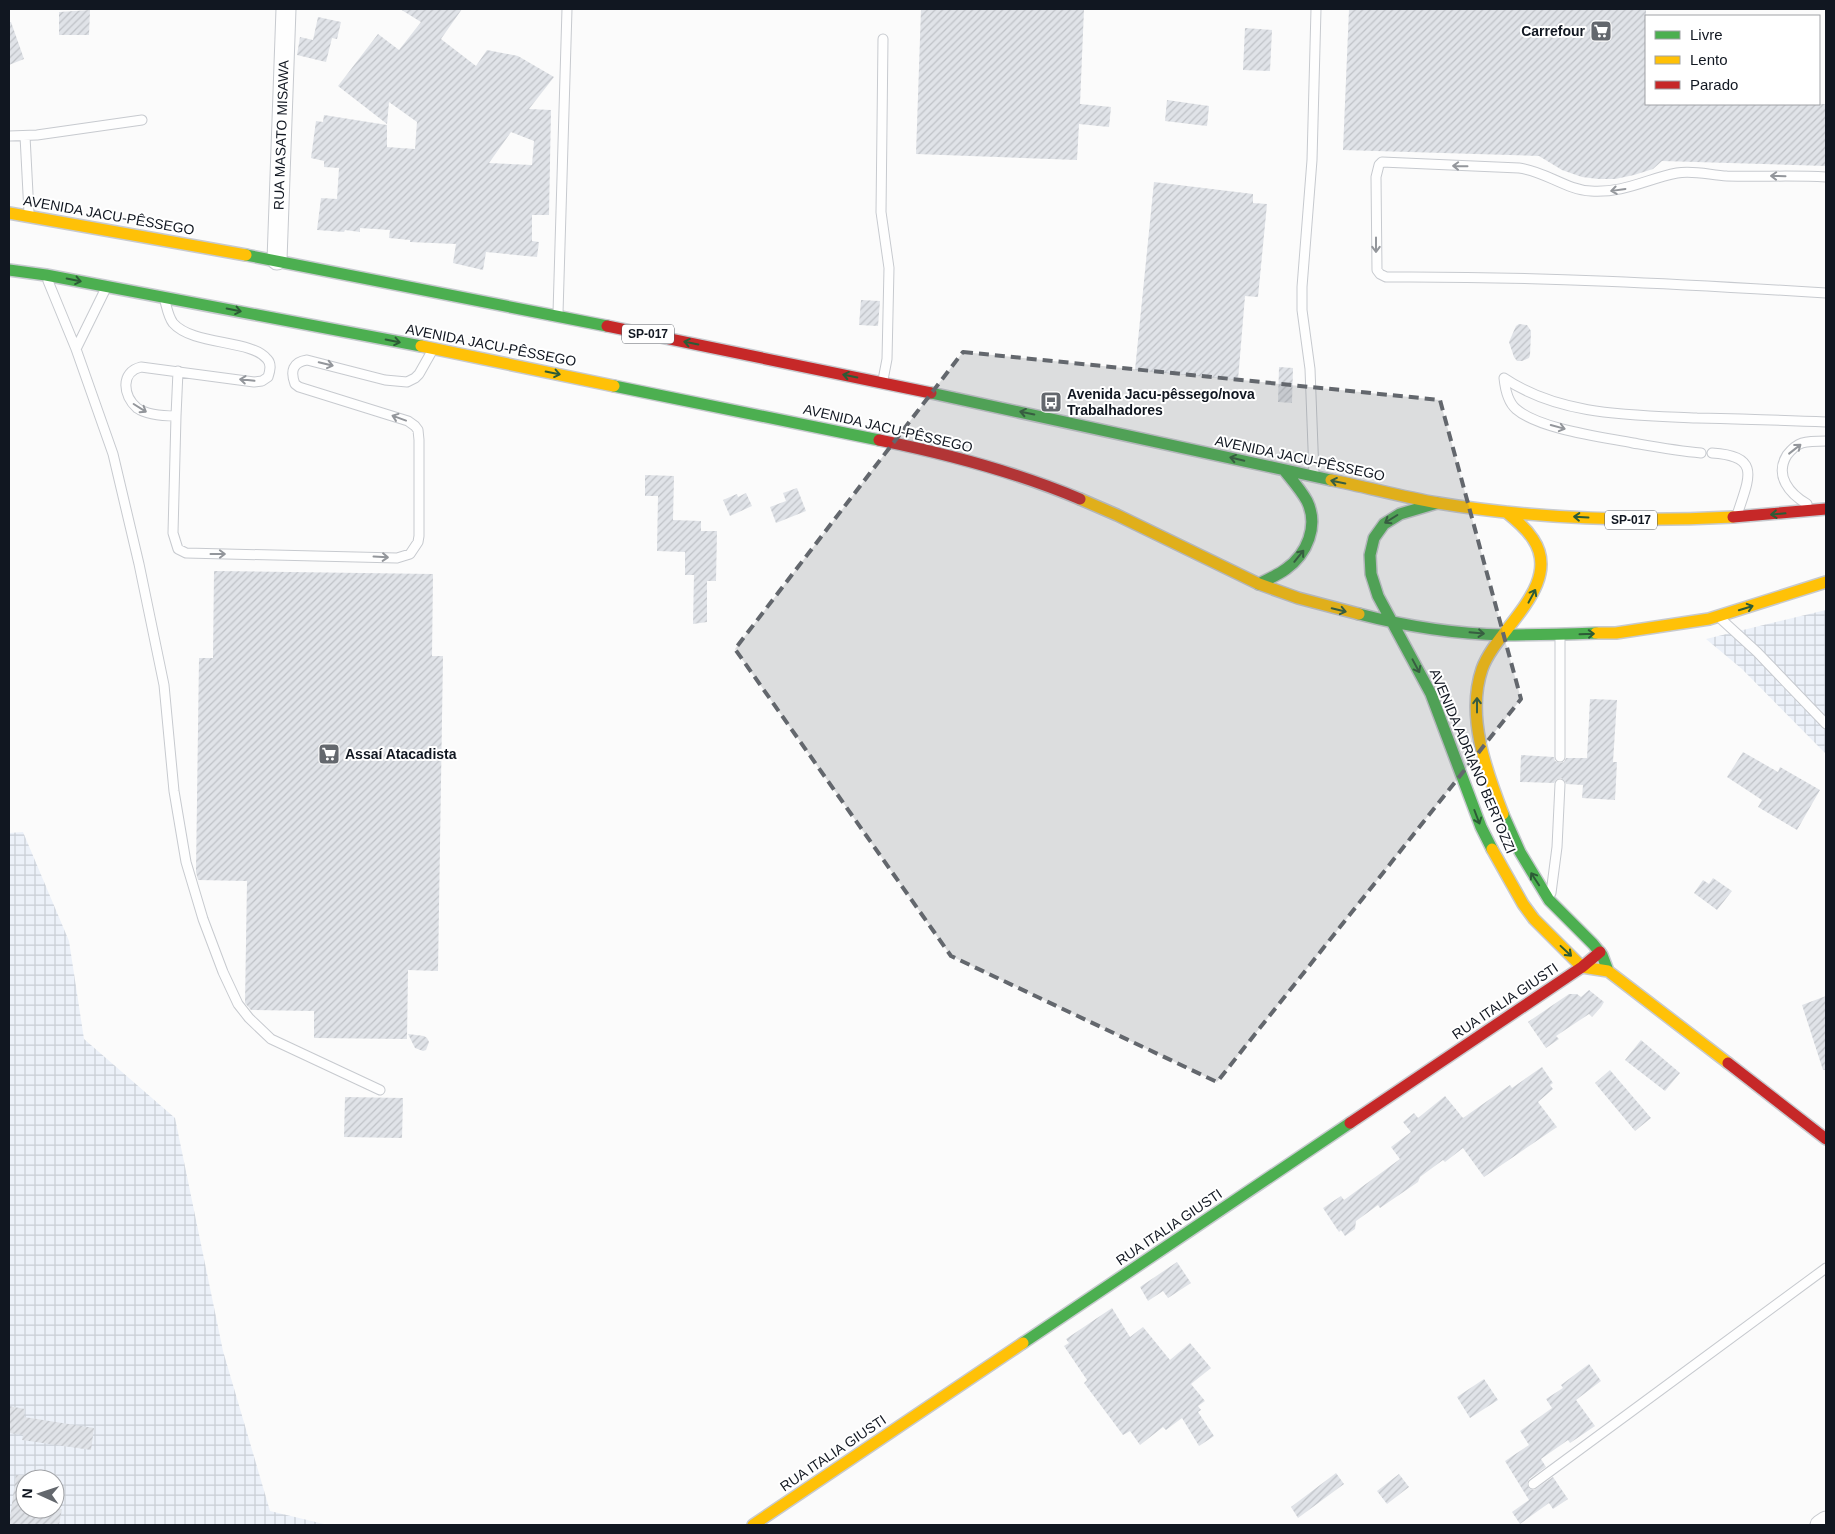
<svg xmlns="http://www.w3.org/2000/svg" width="1835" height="1534" font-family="Helvetica,sans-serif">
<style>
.industrial{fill:url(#industrial-grid);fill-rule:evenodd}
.building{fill:url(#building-hatch);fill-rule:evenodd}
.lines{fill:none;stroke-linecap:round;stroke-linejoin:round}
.lane-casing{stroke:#c7cacf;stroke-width:11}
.street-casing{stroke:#c7cacf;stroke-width:21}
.fast-casing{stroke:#c7cacf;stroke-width:14}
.slow-casing{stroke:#c7cacf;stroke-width:14}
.jam-casing{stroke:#c7cacf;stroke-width:14}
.lane{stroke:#fefefe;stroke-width:9}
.street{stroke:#fefefe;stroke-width:19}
.fast{stroke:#4caf50;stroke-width:11}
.slow{stroke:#ffc107;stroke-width:11}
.jam{stroke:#c62828;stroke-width:11}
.oneway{stroke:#93969b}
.oneway2{stroke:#2c5b36}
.marked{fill:#63676d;fill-opacity:0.2;stroke:#63676d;stroke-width:4;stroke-dasharray:10 6;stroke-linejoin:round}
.labels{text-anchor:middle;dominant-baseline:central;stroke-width:4;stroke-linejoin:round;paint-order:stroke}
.shield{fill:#fff;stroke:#585d64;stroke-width:1}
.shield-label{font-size:12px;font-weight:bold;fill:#111721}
.poi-label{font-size:14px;font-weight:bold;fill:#111721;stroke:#fff;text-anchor:start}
.street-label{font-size:14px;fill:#111721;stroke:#fff}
</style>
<defs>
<pattern id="industrial-grid" width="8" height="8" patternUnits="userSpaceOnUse" patternTransform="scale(1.25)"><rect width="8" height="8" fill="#ecf1f9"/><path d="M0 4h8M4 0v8" fill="none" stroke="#c9ced5"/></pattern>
<pattern id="building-hatch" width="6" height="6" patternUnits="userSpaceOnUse" patternTransform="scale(1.25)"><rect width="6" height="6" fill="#e0e3e8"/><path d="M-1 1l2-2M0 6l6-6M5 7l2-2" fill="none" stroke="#bfc2c7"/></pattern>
</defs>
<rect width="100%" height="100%" fill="#fbfbfb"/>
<path class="industrial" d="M1826,610V754L1742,669L1706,639Z
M23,832L69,941L84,1039L175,1118L223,1351L270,1511L328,1525H9V833ZM25,1479H55V1509H25Z"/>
<path class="building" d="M400,9H462L441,39L476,66L487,50L518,56L554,77L529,109L551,110L549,215H532V241L539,242L537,257L486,252L483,270L453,263L456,244L410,242V240L389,238L390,230L360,228V232L345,230L344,232L317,230L321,198L337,199L339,168L324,167V161L311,158L316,121L323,122L324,115L387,125V147L415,149L417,122L389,102L387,124L338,86L378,34L399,50L421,22ZM511,132L534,141L532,165L489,163Z
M921,9H1084L1080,104L1111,107L1109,127L1079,124L1077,160L916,154Z
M1349,9H1646V104H1826V166L1662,161L1653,169L1634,175L1615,179H1598L1582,177L1562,170L1539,156L1343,150Z
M90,10L89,35H59V12Z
M318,17L341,22L337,39L332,38L326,62L297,55L300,37L313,40Z
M9,22H11L24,59L9,65Z
M1245,28L1272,30L1270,71L1243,70Z
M1167,100L1209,106L1207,126L1165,121Z
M1154,182L1253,194V203L1267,204L1258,297L1245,296L1238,380L1135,370Z
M861,300L880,301L878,326L859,325Z
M1519,324L1527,325L1531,331L1530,355L1529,358L1522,361H1517L1514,357L1509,342L1516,326Z
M1279,367L1293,368L1292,403L1278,402Z
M645,475L674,476L673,520L701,521V531H717L716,581H707V622L693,624L694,575H685V552L657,551L658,496H645Z
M797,488L806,511L776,523L770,507L786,501L783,493Z
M746,493L752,506L730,516L723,500L737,494L738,497Z
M214,571L433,574L432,656H443L438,971L408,970L407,1039L314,1038V1011L251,1010L245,1003L247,881L198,880L196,872L199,658H213Z
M1590,699L1617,700L1613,762H1617L1615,800L1582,798L1583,785L1566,784L1565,781L1561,778L1557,779L1554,783L1520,782L1521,755L1554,757L1555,761L1560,763L1564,762L1566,758H1587Z
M1743,752L1778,772L1780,767L1820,790L1797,830L1758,807L1762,800L1727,777Z
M1713,878L1732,891L1717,910L1694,893L1703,880L1709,884Z
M1589,990L1604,1002L1601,1007L1592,1017L1589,1014L1556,1036L1559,1039L1546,1048L1528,1022L1569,994H1577L1581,997Z
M1826,996V1070H1823L1802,1005Z
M408,1034L424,1036L427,1038L429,1042L426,1050L423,1051L415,1048Z
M1641,1040L1680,1073L1665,1091L1625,1060Z
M1542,1067L1553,1083L1550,1085L1553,1089L1538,1102L1557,1127L1484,1177L1463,1148L1445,1162L1443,1160L1420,1177L1418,1182L1380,1208L1378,1205L1356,1221L1355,1229L1345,1236L1341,1230L1339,1232L1323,1208L1341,1196L1344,1200L1400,1159L1391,1147L1411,1132L1403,1122L1414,1113L1418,1118L1445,1096L1463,1118L1510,1085L1512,1088Z
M1610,1070L1651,1118L1635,1131L1595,1083Z
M345,1097L403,1098L402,1138L344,1137Z
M1177,1262L1191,1283L1168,1298L1163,1291L1148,1301L1140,1287Z
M1112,1308L1130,1337L1143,1327L1170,1360L1190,1343L1211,1368L1191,1384L1205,1401L1198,1406L1201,1410L1198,1412L1214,1436L1199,1446L1182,1418L1166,1430L1163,1427L1140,1445L1130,1431L1123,1435L1084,1383L1087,1380L1064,1346L1069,1343L1066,1339Z
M1589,1364L1601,1381L1576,1400L1595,1426L1570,1443L1568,1440L1541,1459L1546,1467L1529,1479L1527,1484L1530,1489L1534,1490L1553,1477L1568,1499L1553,1509L1549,1503L1520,1524L1512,1512L1529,1500L1505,1461L1529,1445L1520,1431L1552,1408L1546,1399L1563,1388L1561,1385Z
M1484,1379L1498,1400L1470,1418L1457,1397Z
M9,1406L25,1409L24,1417L94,1428L91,1450L22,1440L23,1435L9,1433Z
M1336,1473L1344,1484L1298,1518L1291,1507Z
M1399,1474L1409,1487L1387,1504L1377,1491Z
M16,1475H25V1509H62L59,1525H9Z"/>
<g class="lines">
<g class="lane-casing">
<path id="lane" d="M9,136L37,135L142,120
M25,136L29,213
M1826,177C1793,175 1760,177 1727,176C1710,175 1693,170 1677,173C1646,179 1625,193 1591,191C1566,190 1545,171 1519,168L1382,162L1379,165L1376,177L1377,270L1380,274L1386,277C1533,276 1680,284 1826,293
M48,281L76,349L113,454L139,564L164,685L174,791L186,862L203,919L223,972L238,1004L249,1018L271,1039L380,1090
M165,301C167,308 168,316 173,323C193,346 251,339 267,359C272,364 270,371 268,377L262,381L254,382L141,367C120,372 123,396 137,408C147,415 164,416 176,416L173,533L178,549L186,553L397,558L410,554L418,542L419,536V440L418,430L415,426L408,421L299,387L295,384C290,371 293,362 307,360L385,380L407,382L415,378L419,374L432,351
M558,313L567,9
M76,349L106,288
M1504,378C1560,416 1631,415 1697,418C1740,419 1783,420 1826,422
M1504,378C1505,388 1508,402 1516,409C1539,429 1602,437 1633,443C1656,447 1678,451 1701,453
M883,380L887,359L889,268L881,212L883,39
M176,416L178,371
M1712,453C1760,456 1750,476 1738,512
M1314,474L1310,369L1302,310V287L1312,160L1316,9
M1807,504C1790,494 1774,476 1787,455C1791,450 1796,445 1802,443C1809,441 1819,441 1826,441
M1722,620L1757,652L1826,724
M1560,637V757
M1551,893L1557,847L1560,784
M1533,1484L1826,1268"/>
</g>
<g class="street-casing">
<path id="street" d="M277,260L286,9
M1820,1525L1826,1521"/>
</g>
<g class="fast-casing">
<path id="fast" d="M246,255L607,326
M9,270L46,275L421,346
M614,386L879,440
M931,393L1331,480
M1437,503L1400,514L1384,524L1374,538L1370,555L1371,574L1378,596L1431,694L1481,827L1492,849
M1259,584C1268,579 1278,575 1286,569C1307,554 1319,526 1307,501C1301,490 1292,480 1284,470
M1359,614C1405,626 1456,634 1504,635C1535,635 1566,634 1596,633
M1503,814L1520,852L1549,900L1593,944L1602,955L1607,968
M1023,1343L1350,1123"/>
</g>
<g class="slow-casing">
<path id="slow" d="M9,213L246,255
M421,346L614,386
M1331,480C1367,487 1402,497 1438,503C1535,519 1635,522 1733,517
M1080,499L1117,515L1259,584L1298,598L1359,614
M1596,633H1616L1709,619L1826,582
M1503,814C1486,770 1466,716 1482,669C1496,629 1564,585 1533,539C1526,528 1516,520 1506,512
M1492,849L1523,904L1534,919L1582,967L1608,971L1728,1063
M753,1525L1023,1343"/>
</g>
<g class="jam-casing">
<path id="jam" d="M607,326L931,393
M879,440C948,454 1016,472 1080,499
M1733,517L1826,509
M1728,1063L1826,1139
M1350,1123L1582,967L1600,952"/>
</g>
<use href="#lane" class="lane"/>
<use href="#street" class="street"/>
<use href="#fast" class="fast"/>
<use href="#slow" class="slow"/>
<use href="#jam" class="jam"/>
</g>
<defs><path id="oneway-shaft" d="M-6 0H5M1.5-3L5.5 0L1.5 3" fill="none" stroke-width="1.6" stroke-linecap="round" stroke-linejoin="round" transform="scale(1.25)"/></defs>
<g class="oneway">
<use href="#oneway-shaft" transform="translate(1460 166) rotate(-179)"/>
<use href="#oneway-shaft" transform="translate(1778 176) rotate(-179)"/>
<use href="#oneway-shaft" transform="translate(1618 190) rotate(172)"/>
<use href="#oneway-shaft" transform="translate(1376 245) rotate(90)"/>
<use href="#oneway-shaft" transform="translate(326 364) rotate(13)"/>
<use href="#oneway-shaft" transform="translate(247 380) rotate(-174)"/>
<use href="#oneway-shaft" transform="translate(140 408) rotate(32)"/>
<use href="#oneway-shaft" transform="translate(399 418) rotate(-160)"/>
<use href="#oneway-shaft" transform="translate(1558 427) rotate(15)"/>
<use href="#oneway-shaft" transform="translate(1795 449) rotate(-38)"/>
<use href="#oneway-shaft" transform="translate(218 554)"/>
<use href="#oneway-shaft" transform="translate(381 557) rotate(3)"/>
</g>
<g class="oneway2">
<use href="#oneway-shaft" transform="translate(74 280) rotate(11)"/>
<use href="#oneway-shaft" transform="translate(234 310) rotate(11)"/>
<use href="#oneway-shaft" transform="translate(393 341) rotate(11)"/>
<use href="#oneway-shaft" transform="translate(691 343) rotate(-169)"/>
<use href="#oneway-shaft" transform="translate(553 373) rotate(11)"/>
<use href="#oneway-shaft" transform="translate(850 376) rotate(-168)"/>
<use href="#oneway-shaft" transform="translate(1027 413) rotate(-168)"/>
<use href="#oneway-shaft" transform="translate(1237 459) rotate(-167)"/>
<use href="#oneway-shaft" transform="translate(1338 482) rotate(-168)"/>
<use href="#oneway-shaft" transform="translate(1778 514) rotate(175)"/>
<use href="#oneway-shaft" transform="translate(1581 517) rotate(-177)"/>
<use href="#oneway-shaft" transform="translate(1391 519) rotate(148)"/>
<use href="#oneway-shaft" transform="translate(1299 556) rotate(-51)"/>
<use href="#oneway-shaft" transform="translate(1532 596) rotate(-62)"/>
<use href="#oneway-shaft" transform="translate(1746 608) rotate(-17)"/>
<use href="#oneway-shaft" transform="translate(1339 610) rotate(14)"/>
<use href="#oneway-shaft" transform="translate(1477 633) rotate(5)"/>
<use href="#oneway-shaft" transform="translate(1587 634) rotate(-2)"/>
<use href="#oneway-shaft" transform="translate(1416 666) rotate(62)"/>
<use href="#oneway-shaft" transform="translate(1477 705) rotate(-90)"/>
<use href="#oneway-shaft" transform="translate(1477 817) rotate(69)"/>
<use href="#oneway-shaft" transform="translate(1535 879) rotate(-123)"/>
<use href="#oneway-shaft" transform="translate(1566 951) rotate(43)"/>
</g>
<path class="marked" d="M963,352L1440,400L1521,699L1217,1082L951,956L735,649Z"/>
<defs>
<g id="supermarket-square" transform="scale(1.125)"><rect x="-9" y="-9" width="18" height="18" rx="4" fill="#63676d" stroke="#fff"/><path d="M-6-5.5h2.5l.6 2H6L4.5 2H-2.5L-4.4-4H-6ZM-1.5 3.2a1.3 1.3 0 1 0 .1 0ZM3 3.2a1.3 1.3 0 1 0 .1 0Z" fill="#fff"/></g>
<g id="bus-square" transform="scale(1.125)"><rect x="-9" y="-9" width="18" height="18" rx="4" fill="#63676d" stroke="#fff"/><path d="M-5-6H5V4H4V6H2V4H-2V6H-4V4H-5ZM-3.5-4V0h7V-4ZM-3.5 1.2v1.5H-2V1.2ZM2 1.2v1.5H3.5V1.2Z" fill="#fff"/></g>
</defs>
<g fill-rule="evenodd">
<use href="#supermarket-square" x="1601" y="31"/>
<use href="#bus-square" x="1051" y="402"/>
<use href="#supermarket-square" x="329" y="754"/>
</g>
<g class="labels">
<g class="shield">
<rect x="622" y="324.5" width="52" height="19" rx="4"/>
<rect x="1605" y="510.5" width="52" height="19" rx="4"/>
</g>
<g class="shield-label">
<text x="648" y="334">SP-017</text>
<text x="1631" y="520">SP-017</text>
</g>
<g class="poi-label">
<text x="1585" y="31" text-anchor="end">Carrefour</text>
<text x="1067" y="394">Avenida Jacu-pêssego/nova<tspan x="1067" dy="16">Trabalhadores</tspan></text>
<text x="345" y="754">Assaí Atacadista</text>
</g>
<g class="street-label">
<text transform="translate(281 135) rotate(-88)">RUA MASATO MISAWA</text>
<text transform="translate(109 215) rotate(10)">AVENIDA JACU-PÊSSEGO</text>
<text transform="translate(491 345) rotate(11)">AVENIDA JACU-PÊSSEGO</text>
<text transform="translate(888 428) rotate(13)">AVENIDA JACU-PÊSSEGO</text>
<text transform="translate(1300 458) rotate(12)">AVENIDA JACU-PÊSSEGO</text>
<text transform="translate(1473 761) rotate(67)">AVENIDA ADRIANO BERTOZZI</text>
<text transform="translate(1505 1001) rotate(-34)">RUA ITALIA GIUSTI</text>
<text transform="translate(1169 1227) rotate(-34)">RUA ITALIA GIUSTI</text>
<text transform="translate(833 1453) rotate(-34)">RUA ITALIA GIUSTI</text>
</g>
</g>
<rect width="1835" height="1534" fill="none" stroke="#111721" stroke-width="20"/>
<rect x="1645" y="15" width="175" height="90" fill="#ffffff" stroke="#a0a2a6"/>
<rect x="1655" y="31" width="25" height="8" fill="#4caf50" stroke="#a0a2a6"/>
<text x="1690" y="40" font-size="15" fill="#111721">Livre</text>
<rect x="1655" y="56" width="25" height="8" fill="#ffc107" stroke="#a0a2a6"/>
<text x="1690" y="65" font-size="15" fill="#111721">Lento</text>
<rect x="1655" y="81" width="25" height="8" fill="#c62828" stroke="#a0a2a6"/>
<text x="1690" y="90" font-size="15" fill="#111721">Parado</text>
<g transform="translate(40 1494) rotate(273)"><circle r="24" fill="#ffffff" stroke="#a0a2a6"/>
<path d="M0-4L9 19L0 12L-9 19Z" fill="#63676d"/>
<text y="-8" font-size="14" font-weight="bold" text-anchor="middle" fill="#111721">N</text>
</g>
</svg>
